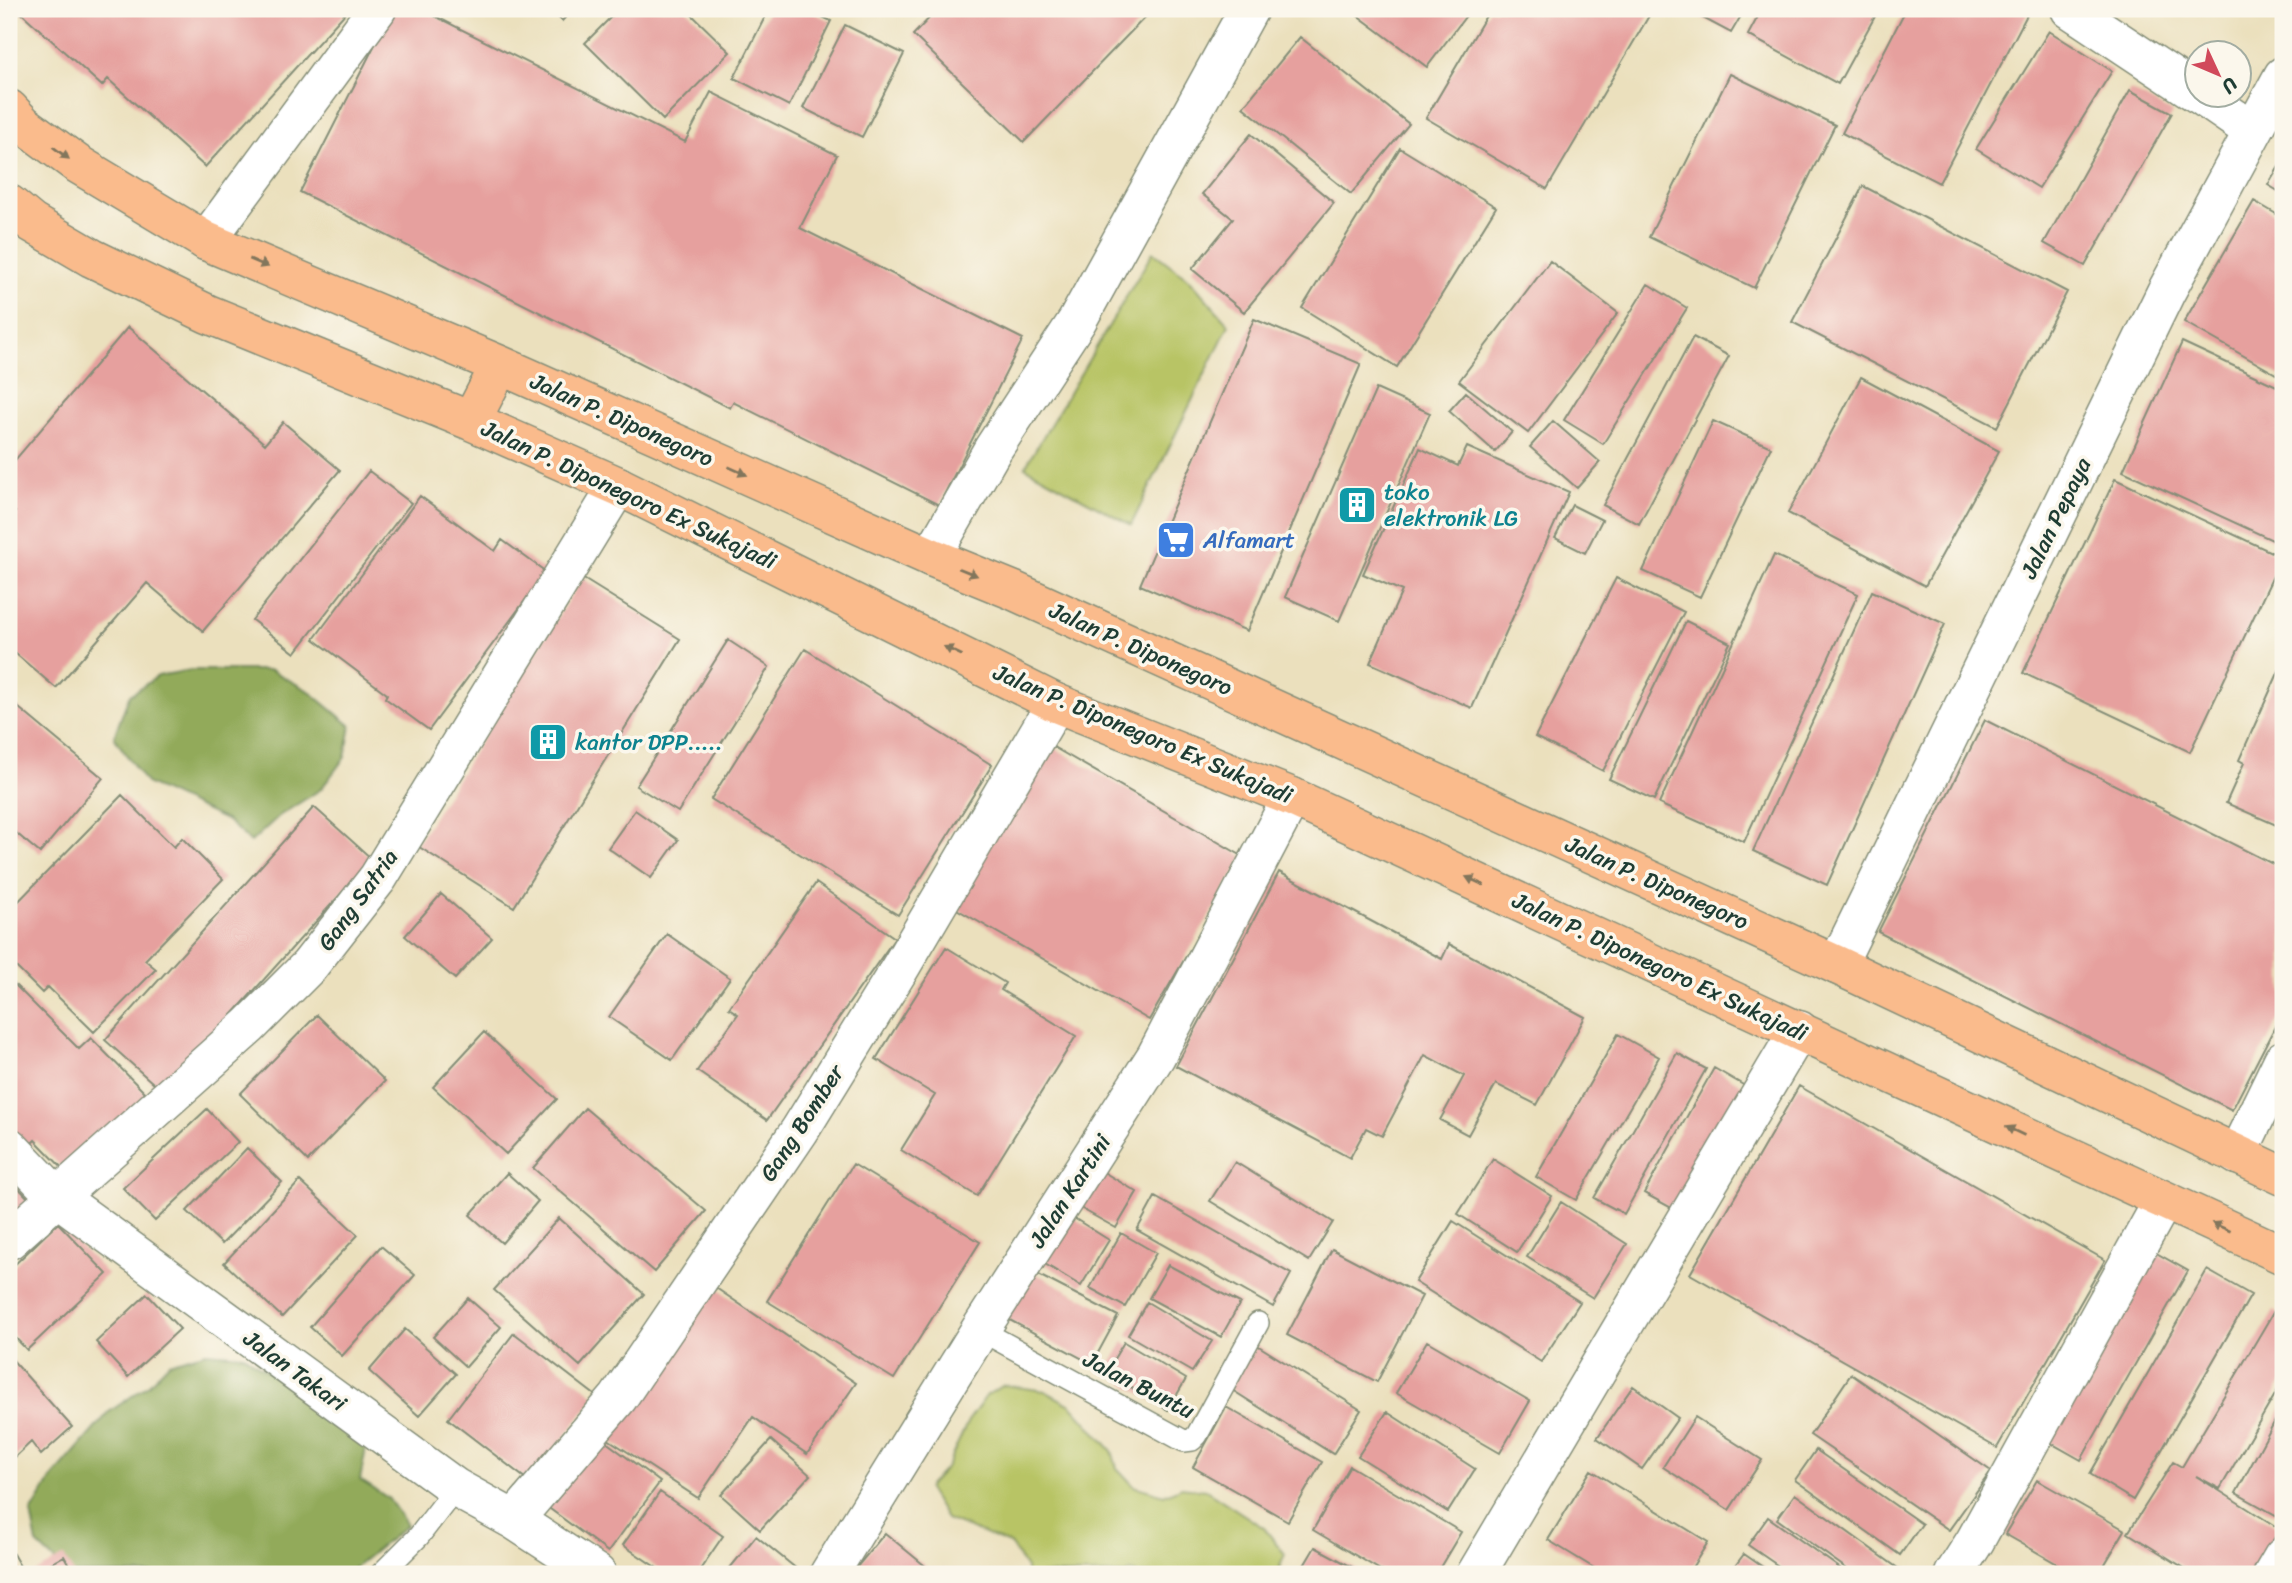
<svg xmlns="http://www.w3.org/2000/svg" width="2292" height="1583" font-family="Sriracha,sans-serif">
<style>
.green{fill:#b8c465;stroke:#6c804c;stroke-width:2}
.forest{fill:#92aa5a;stroke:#587447;stroke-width:2}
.building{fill:#e6a09e}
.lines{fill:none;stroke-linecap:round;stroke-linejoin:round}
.lane-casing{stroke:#858e78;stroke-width:24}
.street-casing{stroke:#858e78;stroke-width:41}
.primary-casing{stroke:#858e78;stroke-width:41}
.lane{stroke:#fff;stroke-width:21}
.street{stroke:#fff;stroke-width:38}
.primary{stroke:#fabb8c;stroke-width:38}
.oneway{fill:#82765c}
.labels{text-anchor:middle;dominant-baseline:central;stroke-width:7;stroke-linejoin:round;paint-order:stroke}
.street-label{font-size:23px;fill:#1f3d34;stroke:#fbf7ec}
.culture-label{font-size:23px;fill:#0d838f;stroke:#fbf7ec;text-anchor:start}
.shop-label{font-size:23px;fill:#366cbe;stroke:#fbf7ec;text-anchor:start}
</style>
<rect width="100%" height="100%" fill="#fbf7ec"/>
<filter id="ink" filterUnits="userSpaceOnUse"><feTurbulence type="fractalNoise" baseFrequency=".0143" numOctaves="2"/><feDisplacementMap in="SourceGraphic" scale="14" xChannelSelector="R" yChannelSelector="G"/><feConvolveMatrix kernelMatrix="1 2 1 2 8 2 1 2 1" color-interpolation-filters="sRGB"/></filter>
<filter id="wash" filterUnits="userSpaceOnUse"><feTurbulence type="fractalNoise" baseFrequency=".00686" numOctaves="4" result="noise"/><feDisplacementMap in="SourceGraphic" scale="28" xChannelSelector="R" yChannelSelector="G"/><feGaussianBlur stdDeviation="1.57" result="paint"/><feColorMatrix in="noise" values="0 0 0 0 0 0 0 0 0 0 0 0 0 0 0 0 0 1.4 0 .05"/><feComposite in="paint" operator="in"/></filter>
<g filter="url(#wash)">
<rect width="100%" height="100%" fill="#ebe0bd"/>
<path class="green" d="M1153,252L1190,280L1229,325L1131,525L1025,467Z
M1004,1385L1045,1391L1071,1405L1112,1451L1117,1468L1134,1486L1164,1495L1181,1487L1206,1490L1264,1528L1285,1554L1277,1574H1139L1131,1571L1127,1574H1026V1568L1010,1544L946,1519L927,1488L947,1467L968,1421L987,1395Z"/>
<path class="forest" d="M191,670H271L309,691L351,726L345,757L321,789L279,816L251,842L226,820L146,783L114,737L129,696L158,676Z
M206,1352L244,1355L367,1443L360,1480L388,1498L407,1525L347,1574H69L37,1544L31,1513L52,1478L109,1412L148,1385L169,1363Z"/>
<g id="blocks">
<path class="building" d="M17,9H349L205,167L108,79L102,86Z
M393,9H421L685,142L711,92L837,155L800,228L1023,339L939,505L733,402L730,408L300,192Z
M550,9H573L562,21Z
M619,9H686L730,52L663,120L585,43Z
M769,9H806L831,21L789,106L734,78Z
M938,9H1153L1024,142L913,35Z
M1349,9H1471L1427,67Z
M1490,9H1653L1547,189L1426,118Z
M1686,9H1745L1731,33Z
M1762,9H1879L1838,84L1748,35Z
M1906,9H2024L2029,11L1939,183L1842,133Z
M845,25L904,54L862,137L803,108Z
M2049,31L2112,71L2039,188L1976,149Z
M1300,37L1409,124L1351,194L1243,107Z
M1730,74L1835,125L1754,288L1649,237Z
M2130,90L2172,113L2085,266L2044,243Z
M1251,134L1334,203L1244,312L1192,269L1233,219L1202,194Z
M1400,148L1496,207L1397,367L1302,308Z
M2283,160V194L2268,185Z
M1863,186L2067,292L1997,427L1792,322Z
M2254,201L2283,218V378L2184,322Z
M1550,261L1618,313L1528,433L1459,381Z
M1648,284L1687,308L1603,444L1564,420Z
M1254,319L1361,364L1247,631L1140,585Z
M128,327L265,444L283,422L340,470L203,631L147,583L56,688L9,648V520L15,512L9,507V467Z
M1693,337L1729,356L1639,524L1603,505Z
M2182,342L2283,389V545L2123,471Z
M1861,377L1999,451L1925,586L1788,513Z
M1376,389L1430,413L1339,621L1285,597Z
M1466,392L1512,432L1495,452L1449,411Z
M1553,421L1600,462L1577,488L1530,447Z
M1713,421L1771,447L1700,597L1643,571Z
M1467,447L1569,492L1472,708L1370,663L1402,591L1363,574L1420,448L1458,466Z
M369,471L411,503L295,653L252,620Z
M2115,479L2282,557L2190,752L2023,673Z
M420,496L495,551L502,540L546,572L429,730L385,698L387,694L314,639Z
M1572,505L1602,520L1585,553L1555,538Z
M1774,555L1858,594L1744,842L1659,804Z
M582,578L680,639L514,907L416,845Z
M1616,578L1684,612L1603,771L1535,737Z
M1872,591L1945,624L1827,885L1753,851Z
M1686,621L1730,643L1654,800L1609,779Z
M728,640L769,667L678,812L636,786Z
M805,649L992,765L898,915L711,799Z
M2283,662V828L2226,803L2244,763L2239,760Z
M13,703L103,778L40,853L9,827V707Z
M1985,720L2283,869V1011L2232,1110L1878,932Z
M1048,744L1244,857L1149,1020L953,907Z
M122,795L174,847L182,838L223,879L145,960L156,969L94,1032L48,987L42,993L9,960V911Z
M314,807L372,859L163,1092L105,1040Z
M635,810L678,840L651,878L608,848Z
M1279,872L1442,959L1449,944L1585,1017L1537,1105L1496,1084L1468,1135L1440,1120L1464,1076L1425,1055L1382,1136L1366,1128L1350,1158L1176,1066Z
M816,883L895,938L767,1120L697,1071L738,1014L729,1008Z
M441,894L492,938L455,979L405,936Z
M667,934L730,978L672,1060L609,1017Z
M946,947L1005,983L1001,990L1076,1036L977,1196L901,1150L935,1095L876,1059Z
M9,979L79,1049L91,1038L152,1100L72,1178L35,1140L28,1147L9,1127Z
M317,1015L385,1081L308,1161L240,1094Z
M484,1032L557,1099L506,1154L433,1087Z
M1618,1034L1659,1057L1576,1200L1536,1177Z
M1677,1053L1706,1069L1624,1214L1594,1198Z
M1714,1068L1745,1086L1675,1210L1644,1193Z
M1799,1086L2105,1260L1997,1448L1690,1274Z
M585,1108L706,1211L654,1272L533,1168Z
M207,1109L238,1142L155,1221L123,1188Z
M247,1148L282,1182L222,1244L187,1211Z
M1493,1159L1552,1196L1517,1252L1458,1214Z
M1235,1162L1333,1222L1309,1261L1210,1201Z
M853,1164L980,1242L894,1379L767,1301Z
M1095,1167L1137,1192L1116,1228L1073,1204Z
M507,1173L538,1201L502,1243L470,1215Z
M9,1178L31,1201L9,1223Z
M300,1181L358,1235L282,1317L224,1263Z
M1155,1197L1291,1274L1273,1307L1137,1230Z
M1561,1202L1627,1244L1593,1298L1527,1257Z
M1069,1215L1109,1240L1081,1286L1040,1261Z
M559,1218L644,1294L580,1366L494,1290Z
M1453,1221L1580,1302L1541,1362L1415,1282Z
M58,1223L107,1274L27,1350L9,1331V1270Z
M1121,1233L1156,1253L1125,1307L1090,1288Z
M381,1246L415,1275L342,1356L310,1327Z
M1332,1249L1422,1296L1377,1382L1287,1335Z
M2151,1250L2188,1271L2081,1460L2044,1439Z
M1168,1265L1240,1303L1221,1337L1149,1298Z
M1029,1270L1118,1316L1092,1364L1004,1317Z
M2207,1270L2251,1295L2133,1500L2090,1474Z
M713,1286L856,1383L807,1454L753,1417L698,1498L608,1439Z
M147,1294L180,1329L128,1377L96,1342Z
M468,1298L501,1327L466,1367L433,1337Z
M1147,1302L1212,1341L1192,1372L1128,1335Z
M2274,1311L2283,1316V1381L2220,1489L2196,1476L2280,1529L2252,1574H2194L2128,1533L2173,1462L2182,1467Z
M405,1329L456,1374L419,1416L369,1371Z
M514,1333L596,1396L530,1482L448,1419Z
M1427,1341L1530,1401L1500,1453L1396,1393Z
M1124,1342L1186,1379L1168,1410L1106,1372Z
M1257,1345L1361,1410L1333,1454L1229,1388Z
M9,1356L72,1427L41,1455L31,1442L9,1463Z
M1851,1374L1991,1471L1949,1530L1810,1435Z
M1633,1386L1678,1418L1642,1469L1597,1438Z
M2283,1406V1519L2236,1493Z
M1226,1407L1322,1462L1288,1521L1193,1467Z
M1387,1412L1475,1469L1448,1512L1358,1456Z
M1695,1417L1762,1460L1729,1510L1663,1467Z
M594,1433L660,1482L608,1552L542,1503Z
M771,1440L810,1475L760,1530L721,1495Z
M1816,1450L1922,1524L1900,1555L1795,1480Z
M1350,1466L1461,1532L1436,1574H1387L1313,1530Z
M1591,1470L1708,1542L1688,1574H1604L1548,1540Z
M2037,1480L2125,1530L2099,1574H2075L2005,1534Z
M660,1492L723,1536L697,1574H666L623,1545Z
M1795,1494L1906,1574H1854L1777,1519Z
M1768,1517L1848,1574H1790L1748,1545Z
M885,1533L935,1574H851Z
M756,1536L803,1574H725Z
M9,1547L21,1568L10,1574H9Z
M1315,1547L1365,1574H1299Z
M1744,1554L1773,1574H1729Z
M64,1556L74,1574H32Z"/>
</g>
</g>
<g filter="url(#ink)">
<use href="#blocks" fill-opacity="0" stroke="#858e78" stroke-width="2"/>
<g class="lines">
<g class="lane-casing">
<path id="lane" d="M980,1330L1184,1441L1192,1440L1197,1435L1258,1323
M381,1574L419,1536L456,1488"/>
</g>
<g class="street-casing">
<path id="street" d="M2070,9L2198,94
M2199,94L2253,131
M206,241L377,9
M931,557L993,449L1077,321L1249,9
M1837,965L2166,292L2283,76
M9,1147L57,1197L456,1488L514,1520L597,1574
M2237,1155L2283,1060
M9,1240L249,1026L309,966L378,878L618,486
M514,1520L618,1398L800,1130L900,968L1056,703
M829,1574L980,1330L1156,1056L1292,797
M1476,1574L1799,1030
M1954,1574L1975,1541L2163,1201
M2273,1574L2283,1557"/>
</g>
<g class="primary-casing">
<path id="primary" d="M9,109L23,124L76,163L206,241L500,365L931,557L1012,590L1837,965L2283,1176
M9,204L32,223L92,258L208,314L471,421L618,486L1056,703L1292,797L2283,1255
M471,421L500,365"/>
</g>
<use href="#lane" class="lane"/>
<use href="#street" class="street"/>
<use href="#primary" class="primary"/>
</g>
<defs><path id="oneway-solid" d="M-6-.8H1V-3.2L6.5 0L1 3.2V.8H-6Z" transform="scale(1.75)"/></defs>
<g class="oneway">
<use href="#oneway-solid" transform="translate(61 153) rotate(37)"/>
<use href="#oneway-solid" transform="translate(259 263) rotate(23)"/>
<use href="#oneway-solid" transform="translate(738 471) rotate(24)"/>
<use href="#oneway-solid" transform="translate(968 572) rotate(22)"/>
<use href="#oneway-solid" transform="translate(953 651) rotate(-154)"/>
<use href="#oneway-solid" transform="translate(1475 881) rotate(-155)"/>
<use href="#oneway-solid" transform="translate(2015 1131) rotate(-155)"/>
<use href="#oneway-solid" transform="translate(2221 1227) rotate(-156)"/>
</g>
</g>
<defs>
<g id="building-square" transform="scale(2.0125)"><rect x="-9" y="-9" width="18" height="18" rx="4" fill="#0f9aa8" stroke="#fbf7ec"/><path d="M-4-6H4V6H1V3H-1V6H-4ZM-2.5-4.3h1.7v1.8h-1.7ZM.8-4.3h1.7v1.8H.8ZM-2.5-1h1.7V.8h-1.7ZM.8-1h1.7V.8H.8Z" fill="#fff"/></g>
<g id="supermarket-square" transform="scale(2.0125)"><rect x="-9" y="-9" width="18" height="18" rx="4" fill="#3f7fe0" stroke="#fbf7ec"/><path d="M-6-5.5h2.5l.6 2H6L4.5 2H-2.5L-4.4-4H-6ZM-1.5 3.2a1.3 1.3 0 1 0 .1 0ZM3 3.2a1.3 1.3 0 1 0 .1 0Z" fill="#fff"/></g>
</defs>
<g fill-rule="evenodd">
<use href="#building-square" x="1357" y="505"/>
<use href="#supermarket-square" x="1176" y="540"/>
<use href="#building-square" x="548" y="742"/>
</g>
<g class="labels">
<g class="street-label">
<text transform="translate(622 420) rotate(24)">Jalan P. Diponegoro</text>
<text transform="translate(629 495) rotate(25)">Jalan P. Diponegoro Ex Sukajadi</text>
<text transform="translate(2056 518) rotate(-64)">Jalan Pepaya</text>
<text transform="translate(1141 649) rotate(24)">Jalan P. Diponegoro</text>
<text transform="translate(1143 734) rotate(23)">Jalan P. Diponegoro Ex Sukajadi</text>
<text transform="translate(1657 883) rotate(24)">Jalan P. Diponegoro</text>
<text transform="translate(358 900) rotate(-54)">Gang Satria</text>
<text transform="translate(1660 967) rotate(25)">Jalan P. Diponegoro Ex Sukajadi</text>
<text transform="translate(802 1123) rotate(-57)">Gang Bomber</text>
<text transform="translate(1070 1191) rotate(-57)">Jalan Kartini</text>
<text transform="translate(295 1371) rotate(36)">Jalan Takari</text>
<text transform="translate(1139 1385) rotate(27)">Jalan Buntu</text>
</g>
<g class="culture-label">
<text x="1384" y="492">toko<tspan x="1384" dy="26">elektronik LG</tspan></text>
<text x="575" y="742">kantor DPP.....</text>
</g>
<g class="shop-label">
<text x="1203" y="540">Alfamart</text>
</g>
</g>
<rect width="2292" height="1583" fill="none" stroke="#fbf7ec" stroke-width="35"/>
<g transform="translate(2218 74) rotate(134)"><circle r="33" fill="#fbf7ec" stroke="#a3ada2" stroke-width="2"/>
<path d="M0-5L12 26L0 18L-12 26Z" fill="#d1495b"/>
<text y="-10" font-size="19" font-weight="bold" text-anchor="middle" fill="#1f3d34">U</text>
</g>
</svg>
